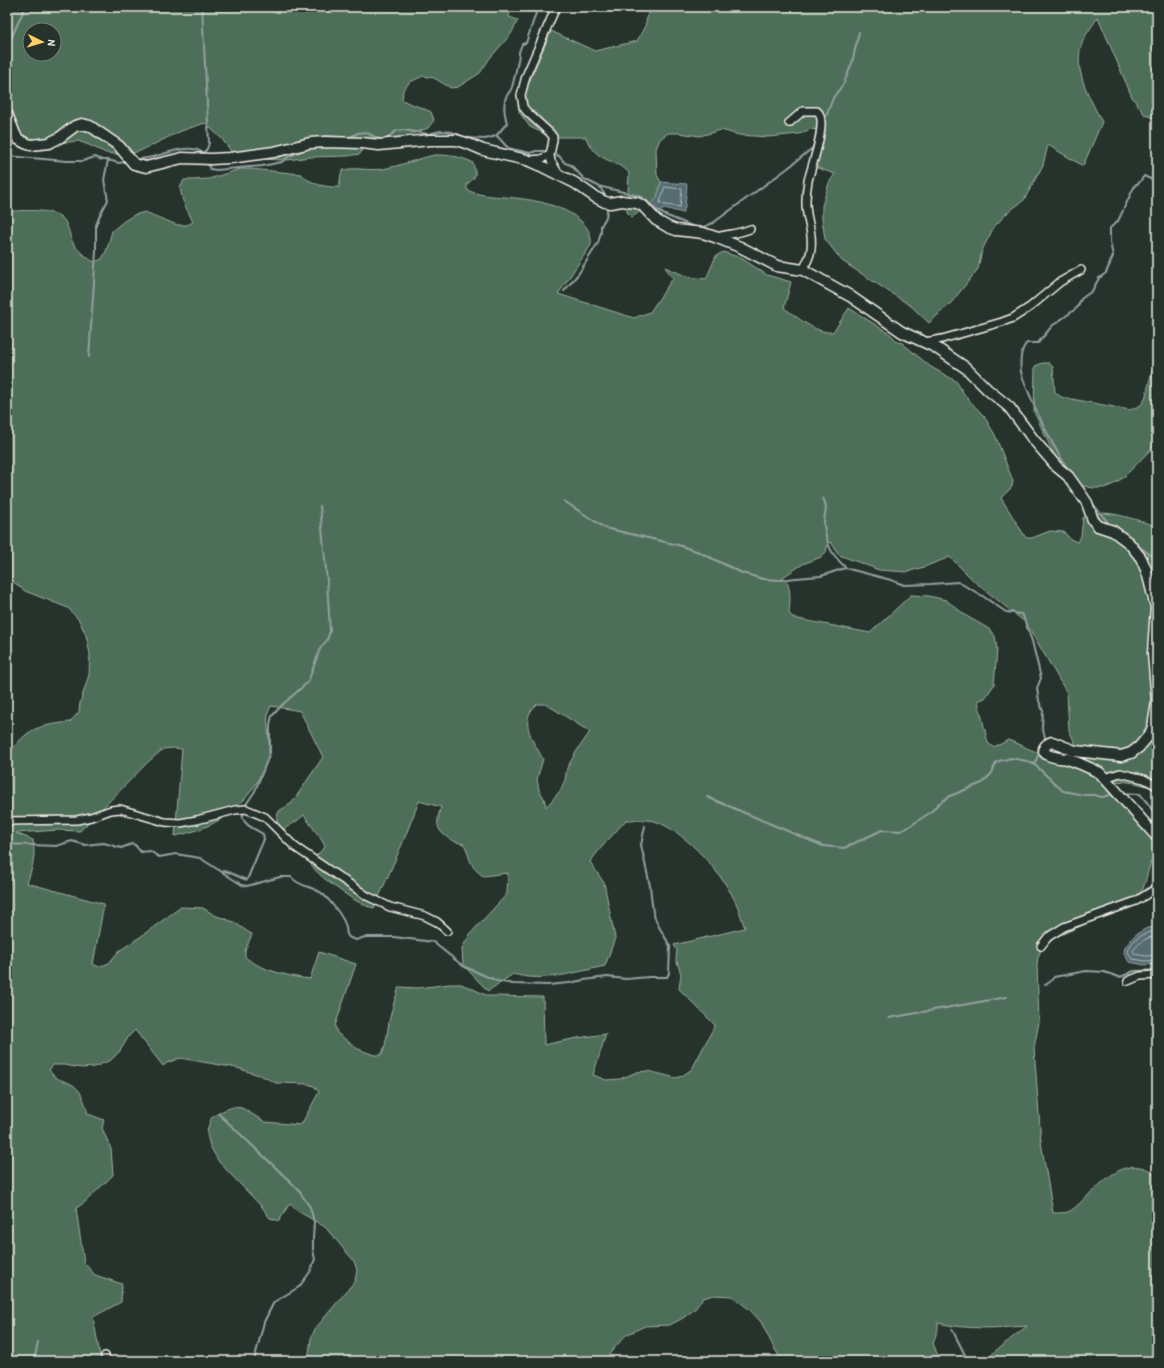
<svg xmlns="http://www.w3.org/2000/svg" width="1164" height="1368" font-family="'Patrick Hand',sans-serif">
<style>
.green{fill:#4d6e58;stroke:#a0b0a0;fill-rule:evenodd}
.water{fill:#546c73;stroke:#94a1a2}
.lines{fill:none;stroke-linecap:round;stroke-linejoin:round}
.shore{stroke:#b4bcb9;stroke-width:1}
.stream{stroke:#94a1a2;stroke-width:2}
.street-casing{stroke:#f4f1e8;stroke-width:10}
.secondary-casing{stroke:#f4f1e8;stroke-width:13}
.street{stroke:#26332d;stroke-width:7}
.secondary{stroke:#26332d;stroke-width:10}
</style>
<rect width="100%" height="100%" fill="#26332d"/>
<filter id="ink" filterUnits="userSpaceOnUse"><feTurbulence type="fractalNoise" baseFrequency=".025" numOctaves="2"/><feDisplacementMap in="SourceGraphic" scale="8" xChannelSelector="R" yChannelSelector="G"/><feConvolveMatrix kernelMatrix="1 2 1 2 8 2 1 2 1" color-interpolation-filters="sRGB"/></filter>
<g filter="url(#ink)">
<path class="green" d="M7,7H510L509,17L518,20L511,34L490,58L480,73L458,87L451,88L434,78L423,76L410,82L403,90L402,100C412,105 422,107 431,112L434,120L428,128L399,139L364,146L360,154L347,156L310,157L287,160L255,159L242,157L231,151L222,139L205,123L181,131L140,151L123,155L106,153L89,145L78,141L50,144L24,138L7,125ZM30,30H54V54H30Z
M650,7H1157V119L1145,115L1132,97L1098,17C1093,25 1087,32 1083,41C1071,68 1090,98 1102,122L1083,166L1048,145L1043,165L1024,200L1007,213L994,227L982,250L978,269L951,303L929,323L911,306L842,261L825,239L822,219V206L829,183L835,174L815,167L817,130L811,129L799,134L768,137L739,135L721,130L700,136L679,133H668L660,139L656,149L657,175L661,182L657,198L651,204L632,217L627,212L629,173C623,166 617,165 610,161C599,157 589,148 586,137H552L530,127L519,112L521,101L551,31L595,51L637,41L645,26Z
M434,155C450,155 458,156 472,162C477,173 477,177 467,184V190C482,197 499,196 515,198C537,200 564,206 581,221C588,228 592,235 591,245L558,294L634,318L650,312L673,278L665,267L688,277L706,279L716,256L723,252L741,258L767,275L791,282L784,308C798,317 814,333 832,332L836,328L849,308L890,334L898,342L902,343L931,367L956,381L966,397L984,416L995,435L1013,481L1012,487L1001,498L1026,538H1032L1050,531L1064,532L1070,539L1077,542L1081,536L1083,518C1101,505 1137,521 1157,526C1157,557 1157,587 1157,618C1157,655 1160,701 1142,734L1157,736V789C1144,785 1115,776 1104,786C1107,790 1110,795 1114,798C1129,813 1163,839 1156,862L1151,861L1143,889L1130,904L1056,937L1042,948L1038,957L1037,965L1039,1022L1034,1048L1041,1142L1053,1213C1058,1213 1064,1213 1068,1212C1073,1210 1079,1204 1083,1200C1105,1181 1126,1152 1157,1175V1361H987L994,1352L1027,1326C996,1328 969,1330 938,1323V1329L933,1343L940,1361H782L773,1346L761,1322L750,1310L732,1296L714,1295L703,1298L695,1309L683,1318L670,1325L645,1326L626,1335L616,1346L604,1361H308L311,1338L315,1329L355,1281L357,1270L354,1261L325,1227L296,1210L290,1203L279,1221L270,1218L262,1207L219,1162L210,1146L207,1134L208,1127L212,1117L222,1111L233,1107L242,1108L265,1122L301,1125L319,1092L314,1086L308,1084L276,1083L262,1076L237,1068L180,1058L167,1063L163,1066L135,1030L129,1036L120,1051L111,1060L94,1067L82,1068L64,1065H53L49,1070C57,1082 63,1079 73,1085C83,1092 85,1104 88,1114L104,1120L102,1128L111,1149L113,1175L84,1203L76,1208L84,1263L95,1275L122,1284L121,1302L93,1317L101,1361H7V756C13,748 19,740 27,734C38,725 56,724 70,722L79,712L80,703L89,675L90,654L86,635L79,620L68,608L25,591L7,577V212C20,210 56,208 64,220C67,224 69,232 71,238C74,248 84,256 94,262L102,259L107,249L112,231L124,221L134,215L145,212L177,225H187L193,222L183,201L180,188L184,180H193L209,179L240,169H251L301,174L308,180L319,185L331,187H339L341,174L343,170C356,167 369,171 383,169C400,166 417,159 434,155ZM831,542L839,555L879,570L907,572L924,567L950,557L974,581L1026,623L1067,693L1069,730L1079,752L1086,758C1069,756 1050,756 1034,751C1025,748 1017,742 1008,740L1001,744L993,747L988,743L978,701L985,698L994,685L997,650L995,636L989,629L968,617L946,600L929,596L911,595L870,633L793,618L789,613C790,601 792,585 783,577L803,564L821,557L826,552L828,544ZM537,704H546L590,732L576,752L567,768L565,780L560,791L546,807L544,798L539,790L537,779L543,759C536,746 521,726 531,711C532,709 535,707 537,704ZM271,706L300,711L323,757L292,803L279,811C276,818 275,826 284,829L297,821L304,815C308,822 324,841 325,847L310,862C311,872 355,902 365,905C367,907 371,907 374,908L403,842L419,801L441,807C440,811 438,815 438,819C435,834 453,842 464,844C472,860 467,864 483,876L508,873L507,894L470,934L462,948L463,965L488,991L513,974C543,983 576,972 605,966L615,938L604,883L590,862L600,849L626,820C634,820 650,819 657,822C687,833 724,875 737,905C740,912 742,920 745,928L674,945L677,950L676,959L681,974L679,989L715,1025L692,1069L682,1076L676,1078L648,1071L637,1072L620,1079L606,1080L593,1075L606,1034L577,1038L544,1045L543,997L488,996L471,988L461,984H450L418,988L399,987C396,997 392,1007 390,1018C387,1029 387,1046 381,1055H374L358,1049L337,1033L335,1026L356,964L319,952L310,979C291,977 260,970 245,957V951L252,934L248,932L234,922L214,915L203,908L181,907L140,937L119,951L109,963L99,967L93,964L104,904L27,883C32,869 36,856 33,840L16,833L58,830L80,831L148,762L163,749L173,748L182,749L175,836C214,828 243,811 261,774C265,766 269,757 269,748C270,735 264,718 271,706Z
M1157,362V443L1124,477L1114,484L1104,488H1093L1079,485L1059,465L1034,412L1035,366L1043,363H1049L1053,367L1055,392L1061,397L1130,410L1141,405L1145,399L1152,371Z"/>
<path class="water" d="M661,182L687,184L685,207L683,213L664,208L660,211L651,204L657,198Z
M1157,927V964L1145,965L1129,962L1124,953L1125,947L1135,935L1147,928Z"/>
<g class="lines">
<path class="shore" d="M665,187L682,189L680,207L660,204Z
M1157,931C1146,932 1130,939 1128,952L1132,959L1146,961L1157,960
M1157,936C1146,937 1139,942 1133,951L1135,954L1146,956L1157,955"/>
<path class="stream" d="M202,7L209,143L207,149L203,153
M7,48L25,7
M824,135L826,117L833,98L844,83L852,63L859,32
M497,136L508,148L530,153L536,151H547
M317,138L326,136L338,137
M348,138L358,133L365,132L381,140L386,139L396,131L404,130L428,134L441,131L452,132L467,138L485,139L496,136L507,123C505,116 503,104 506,97C508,93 510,93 512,87C515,77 517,66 519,55V52L522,44L526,43L538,7
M555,154L559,156L565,163L571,165L584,179L598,186L640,196L647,201L654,209L665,215L697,228
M7,156L67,161H83L95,157L102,160H108L119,163L125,162
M134,159C138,159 143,159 147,158C163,156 188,142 203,153
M208,163L210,169L216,170L262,166L282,162L288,157L307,148
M599,186L607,198
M701,228L713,223L788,168L815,146
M564,291L579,273L598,243L601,232V226L606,217L608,205
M89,357L96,251V225L100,215L108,200L104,180L108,160
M1070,472C1054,449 1042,424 1031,398C1028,391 1023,380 1021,372C1020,364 1020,349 1027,343H1038L1052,326L1077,308L1081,299L1092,291L1099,278L1106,273L1113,256L1110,242V228L1118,221L1135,185L1139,183L1144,176L1157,182
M823,498C829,510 824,511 824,523C824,531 829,550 835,556C838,560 842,564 846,568
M564,501L605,528L678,545L699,552L742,573L763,579L780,580L796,578L821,576L845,568L891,580L904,585L931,584L958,582L981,595L1006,612L1021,614L1023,616L1032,641L1041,678L1037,688L1039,701L1043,711L1042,727L1045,737L1044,742
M1092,503L1111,526
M1135,544L1157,559
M1034,764L1040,752
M1123,793L1140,794L1149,805L1157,818
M707,797L823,846L844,848L882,830L900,831L907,828L931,812L938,804L950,796L982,783L992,773L996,762L1011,758L1027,761L1035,765L1063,791L1084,795H1094L1102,797L1114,794
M245,806L255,791L270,753V724L272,716L282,705L308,682L320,649L327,640L330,631L327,581L320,506
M7,844L56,846L72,841L85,845L104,843L121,848L132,844L135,845L141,852L150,851L159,857L176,854L200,858L242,885L247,886L280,877H291C299,887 313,886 323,894C330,901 342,915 345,924C348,930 344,934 350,938L356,940L365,937H394L433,942L463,966L497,981L513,984L548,985L569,983L584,980L607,977L626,979L649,977H667L669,973L670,946L658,925L653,913L650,886L641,845L645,826
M223,871C232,872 239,878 247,880L264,839L263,834C255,829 240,824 243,812
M1045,985L1050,982L1054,977L1086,971L1104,972L1119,977L1123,976L1134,971L1157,970
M889,1018L1007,997
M219,1114L297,1188L310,1207L314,1222L313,1239V1250L315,1259L310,1272L299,1287L274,1302L264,1322L254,1361
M952,1329L968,1361
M34,1361L38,1342"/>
<g class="street-casing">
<path id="street" d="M789,123L803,111H817C829,120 811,167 808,181C806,192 805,203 807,214C809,226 813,236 811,248C811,256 806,263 803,270
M550,155L551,161L559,174
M530,160L541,159L550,155L553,140V137L550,133L527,112L523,107L521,95L526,76L556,7
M716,237C727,234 738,234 750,229
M925,342L942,339L1002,322L1013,318L1030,307L1060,282L1081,270
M1105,778L1120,773L1144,779L1157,786
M7,821L77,820L91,817L111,810L120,809L165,822L180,823L197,820L235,810L246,809L265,817L295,847L367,896L390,907L425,916L437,922L447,931
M1041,946L1048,937L1064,927L1136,901L1157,888
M1128,981L1140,976L1157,975
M105,1356L106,1361"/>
</g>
<g class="secondary-casing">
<path id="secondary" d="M7,114L15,134L18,139L25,143L31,145L49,143L59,138L75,126L82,124L90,126L119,146L134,164L146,167L182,158L211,159L230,158L274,152L310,143L325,142L362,143L379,145L430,140H456L469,144L483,150L527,160L541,166L575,183L595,197L605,202L610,203L622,201L637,203L643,206L656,220L668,227L676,230L703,233L715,237L740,247L777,266L803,270L850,296L902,332L935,347L966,368L988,390L1009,407L1033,439L1057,467L1068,476L1083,497L1087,503L1093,520L1098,526L1113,531L1129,543L1141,558L1147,572L1156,607L1153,653L1157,702L1153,727L1150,734L1139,747L1131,753L1121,756L1075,751L1052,742C1045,744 1040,751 1048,755C1054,758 1061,758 1067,759C1078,762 1090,768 1100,773L1157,837"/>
</g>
<use href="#street" class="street"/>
<use href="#secondary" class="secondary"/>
</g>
</g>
<rect width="1164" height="1368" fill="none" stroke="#26332d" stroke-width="24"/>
<rect x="12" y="12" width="1140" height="1344" fill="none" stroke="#f4f1e8" stroke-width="1.5" filter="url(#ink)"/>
<g transform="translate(42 42) rotate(95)"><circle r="19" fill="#26332d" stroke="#787f78"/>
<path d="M0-3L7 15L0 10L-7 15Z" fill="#ffd166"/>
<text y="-6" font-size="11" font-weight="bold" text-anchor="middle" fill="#f4f1e8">N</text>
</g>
</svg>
